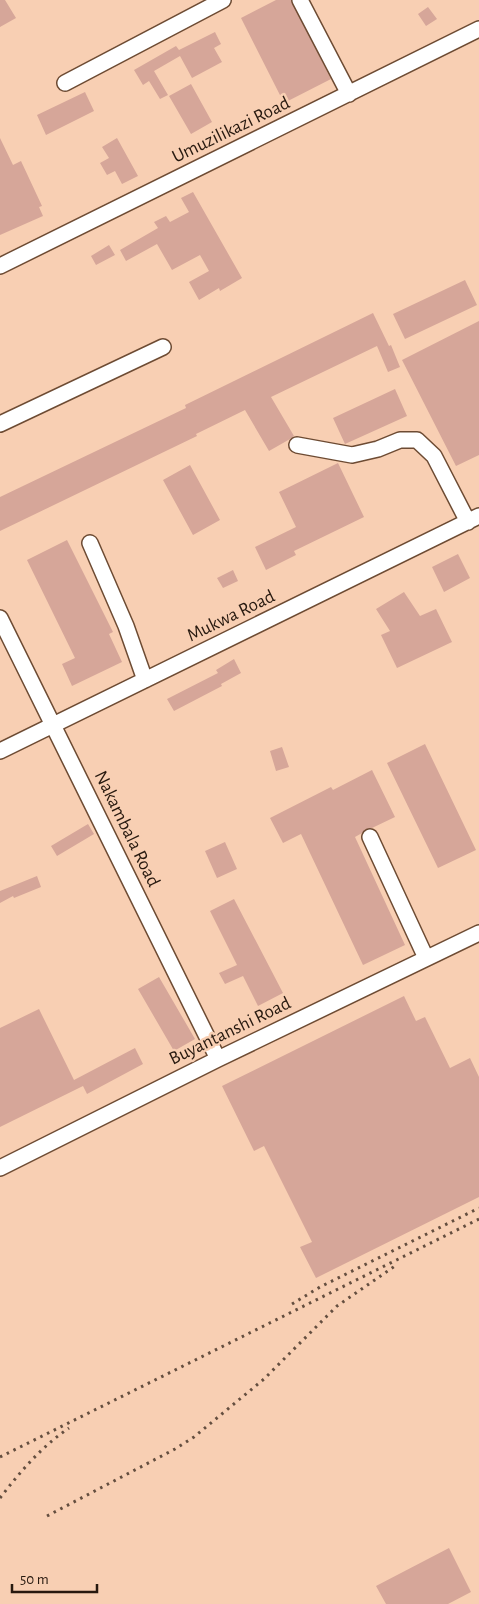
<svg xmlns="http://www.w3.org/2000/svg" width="479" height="1604" font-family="'Alegreya Sans',sans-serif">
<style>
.building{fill:#d6a699}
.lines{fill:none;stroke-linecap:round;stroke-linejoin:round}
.minor-casing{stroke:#6d4b33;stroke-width:18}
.minor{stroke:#fff;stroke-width:15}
.rail{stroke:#644e3f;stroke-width:3;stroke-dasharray:2.5 5;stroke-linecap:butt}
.labels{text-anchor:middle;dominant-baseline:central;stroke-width:5;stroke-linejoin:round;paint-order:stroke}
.street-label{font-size:19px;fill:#27190f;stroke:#f8cfb3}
</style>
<rect width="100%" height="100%" fill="#f8cfb3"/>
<path class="building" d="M0,0H5L16,18L0,27Z
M276,0H291L331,79L284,103L241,18Z
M428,7L437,19L426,26L418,14Z
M215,32L221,44L214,48L222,62L192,78L180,56L154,71L168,95L160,99L149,81L143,85L134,70L176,46L179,50Z
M191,84L212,122L191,134L169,96Z
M85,92L94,111L46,135L37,115Z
M0,138L13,165L21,161L42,206L39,207L43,216L0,235Z
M117,138L138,176L122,184L115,171L107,175L100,163L109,158L102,147Z
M193,192L242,278L220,291L219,288L199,300L189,282L209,271L200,255L172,270L157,244L126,261L120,250L158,228L154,222L166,216L170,222L189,212L181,198Z
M109,245L115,255L96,265L91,256Z
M465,280L477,305L405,339L393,314Z
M373,313L389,346L391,345L400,367L388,372L377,346L271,397L294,436L290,439L269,451L245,410L196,434L197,436L0,531V497L186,408L185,405Z
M479,321V455L456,466L402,360Z
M395,389L407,416L345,444L333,418Z
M338,463L364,517L294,551L296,555L266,570L255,547L296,527L279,492Z
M190,465L220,520L193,535L163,480Z
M67,540L113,632L109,634L122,662L72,686L62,664L75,658L27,560Z
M458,554L470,578L444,592L432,567Z
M233,570L238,581L223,588L217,578Z
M404,592L420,616L436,609L452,642L397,668L381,635L390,631L376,609Z
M234,659L241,673L221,684L222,686L174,711L167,699L218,673L216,670Z
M425,744L476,850L438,868L387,763Z
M282,747L289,767L276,771L270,751Z
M372,770L395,817L372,828L366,829L362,833L355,837L405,945L363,965L301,834L283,843L270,818L331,787L333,790Z
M88,824L94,834L57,856L51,846Z
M225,842L237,869L217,878L205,851Z
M37,876L41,887L14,898L13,896L0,903V891Z
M234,899L283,993L258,1006L243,976L225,984L219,973L237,965L210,911Z
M159,977L195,1039L174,1051L138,989Z
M404,996L416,1021L425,1017L450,1068L470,1058L479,1077V1197L316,1278L300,1247L312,1242L264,1146L254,1151L222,1086Z
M39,1009L74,1080L135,1048L143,1064L87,1094L83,1086L0,1127V1028Z
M449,1548L471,1592L448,1604H386L376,1586Z"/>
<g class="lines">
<g class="minor-casing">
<path id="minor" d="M300,0L349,94
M65,83L223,0
M0,266L479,29
M0,424L163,347
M297,445L352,455L378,449L400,440H417L434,456L468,522
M90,543L126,626L145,680
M0,618L218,1059
M0,751L479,516
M370,837L426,958
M0,1168L218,1059L479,933"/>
</g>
<use href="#minor" class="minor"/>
<path class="rail" d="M292,1304L320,1287L479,1208
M0,1457L479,1219
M0,1498C20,1472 41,1447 69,1428
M47,1516L175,1449L194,1437L264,1379L337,1306L395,1266"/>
</g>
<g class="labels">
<g class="street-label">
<text transform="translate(231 130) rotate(-26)">Umuzilikazi Road</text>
<text transform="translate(231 616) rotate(-26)">Mukwa Road</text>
<text transform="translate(127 829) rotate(64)">Nakambala Road</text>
<text transform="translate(230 1031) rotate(-26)">Buyantanshi Road</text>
</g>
</g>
<path d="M12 1584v8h85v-8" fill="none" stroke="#27190f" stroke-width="2.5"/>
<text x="20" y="1584" font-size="15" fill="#27190f" stroke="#f8cfb3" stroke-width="4" paint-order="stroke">50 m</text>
</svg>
